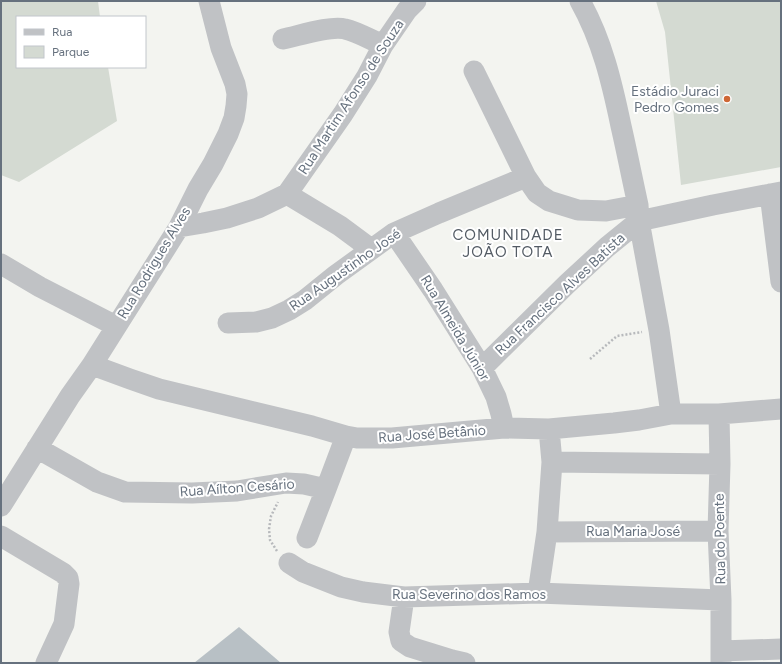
<svg xmlns="http://www.w3.org/2000/svg" width="782" height="664" font-family="Figtree,sans-serif">
<style>
.green{fill:#d4dad2}
.water{fill:#b8c0c5}
.lines{fill:none;stroke-linecap:round;stroke-linejoin:round}
.path{stroke:#b7b9bc;stroke-width:2.5;stroke-dasharray:2 2;stroke-linecap:butt}
.minor{stroke:#c0c2c5;stroke-width:21}
.poi-dot{fill:#ce6735;stroke:#fff;stroke-width:1.5}
.labels{text-anchor:middle;dominant-baseline:central;stroke-width:4;stroke-linejoin:round;paint-order:stroke}
.poi-label{font-size:14px;fill:#66717e;stroke:#fff;text-anchor:end}
.street-label{font-size:14px;fill:#66717e;stroke:#fff}
.neighbourhood-label{font-size:15px;letter-spacing:1px;fill:#535b64;stroke:#fff}
</style>
<rect width="100%" height="100%" fill="#f3f4f0"/>
<path class="green" d="M1,1H98L100,17H17V67H108L117,121L19,182L1,175Z
M656,1H781V167L681,185L665,32Z"/>
<path class="water" d="M239,627L281,663H194Z"/>
<g class="lines">
<path class="path" d="M590,359L617,336L642,332
M277,551L270,540L269,529L271,516L278,502"/>
<path class="minor" d="M580,1C602,40 612,83 621,126C627,152 632,178 638,205L639,221L659,330L671,414
M283,39C298,36 331,25 345,29C358,32 371,40 383,45
M474,71L526,177L537,193L549,201L578,210L606,211L638,205
M287,194L340,226L371,249
M770,194L781,282
M179,227L203,223L227,218L258,208L287,194L343,114L367,76L383,45L407,10L416,1
M394,233L433,290L482,368L496,397L501,414L504,428
M1,264L40,287L116,326
M228,323L256,322L272,318L289,310L305,300L336,275L394,233L439,213L526,177
M92,365L130,379L159,389L312,426L346,436L357,438H392L504,428L549,429L614,423L639,420L671,414H719L781,409
M482,368L567,284L607,247L639,221L713,205L781,192
M719,414L720,464L718,531L721,600V663
M37,448L97,482L125,492L192,493L237,491L286,483L304,484L326,489
M552,462L720,464
M1,506L70,396L92,365L179,227L198,189L213,164L228,134L234,118L236,106L237,94L235,84L221,48L209,1
M547,532L718,531
M1,536L63,573L68,578L69,584L64,624L46,663
M307,538L326,489L346,436
M289,563L303,572L341,587L363,592L404,597L538,593L721,600
M538,593L547,532L552,462L549,429
M404,597L399,632L401,641L410,647L452,660L465,663
M721,651L781,649"/>
</g>
<circle class="poi-dot" cx="727" cy="99" r="4"/>
<g class="labels">
<g class="poi-label">
<text x="719" y="91">Estádio Juraci<tspan x="719" dy="16">Pedro Gomes</tspan></text>
</g>
<g class="street-label">
<text transform="translate(351 97) rotate(-57)">Rua Martim Afonso de Souza</text>
<text transform="translate(154 263) rotate(-59)">Rua Rodrigues Alves</text>
<text transform="translate(345 270) rotate(-35)">Rua Augustinho José</text>
<text transform="translate(560 294) rotate(-43)">Rua Francisco Alves Batista</text>
<text transform="translate(455 328) rotate(59)">Rua Almeida Júnior</text>
<text transform="translate(432 434) rotate(-4)">Rua José Betânio</text>
<text transform="translate(237 488) rotate(-4)">Rua Aílton Cesário</text>
<text x="633" y="531">Rua Maria José</text>
<text transform="translate(720 539) rotate(-91)">Rua do Poente</text>
<text x="469" y="594">Rua Severino dos Ramos</text>
</g>
<g class="neighbourhood-label">
<text x="508" y="235">COMUNIDADE<tspan x="508" dy="17">JOÃO TOTA</tspan></text>
</g>
</g>
<rect width="782" height="664" fill="none" stroke="#66717e" stroke-width="4"/>
<rect x="16" y="16" width="130" height="52" fill="#ffffff" stroke="#c2c6cb"/>
<rect x="24" y="29" width="20" height="6" fill="#c0c2c5" stroke="#c2c6cb"/>
<text x="52" y="36" font-size="12" fill="#66717e">Rua</text>
<rect x="24" y="46" width="20" height="12" fill="#d4dad2" stroke="#c2c6cb"/>
<text x="52" y="56" font-size="12" fill="#66717e">Parque</text>
</svg>
